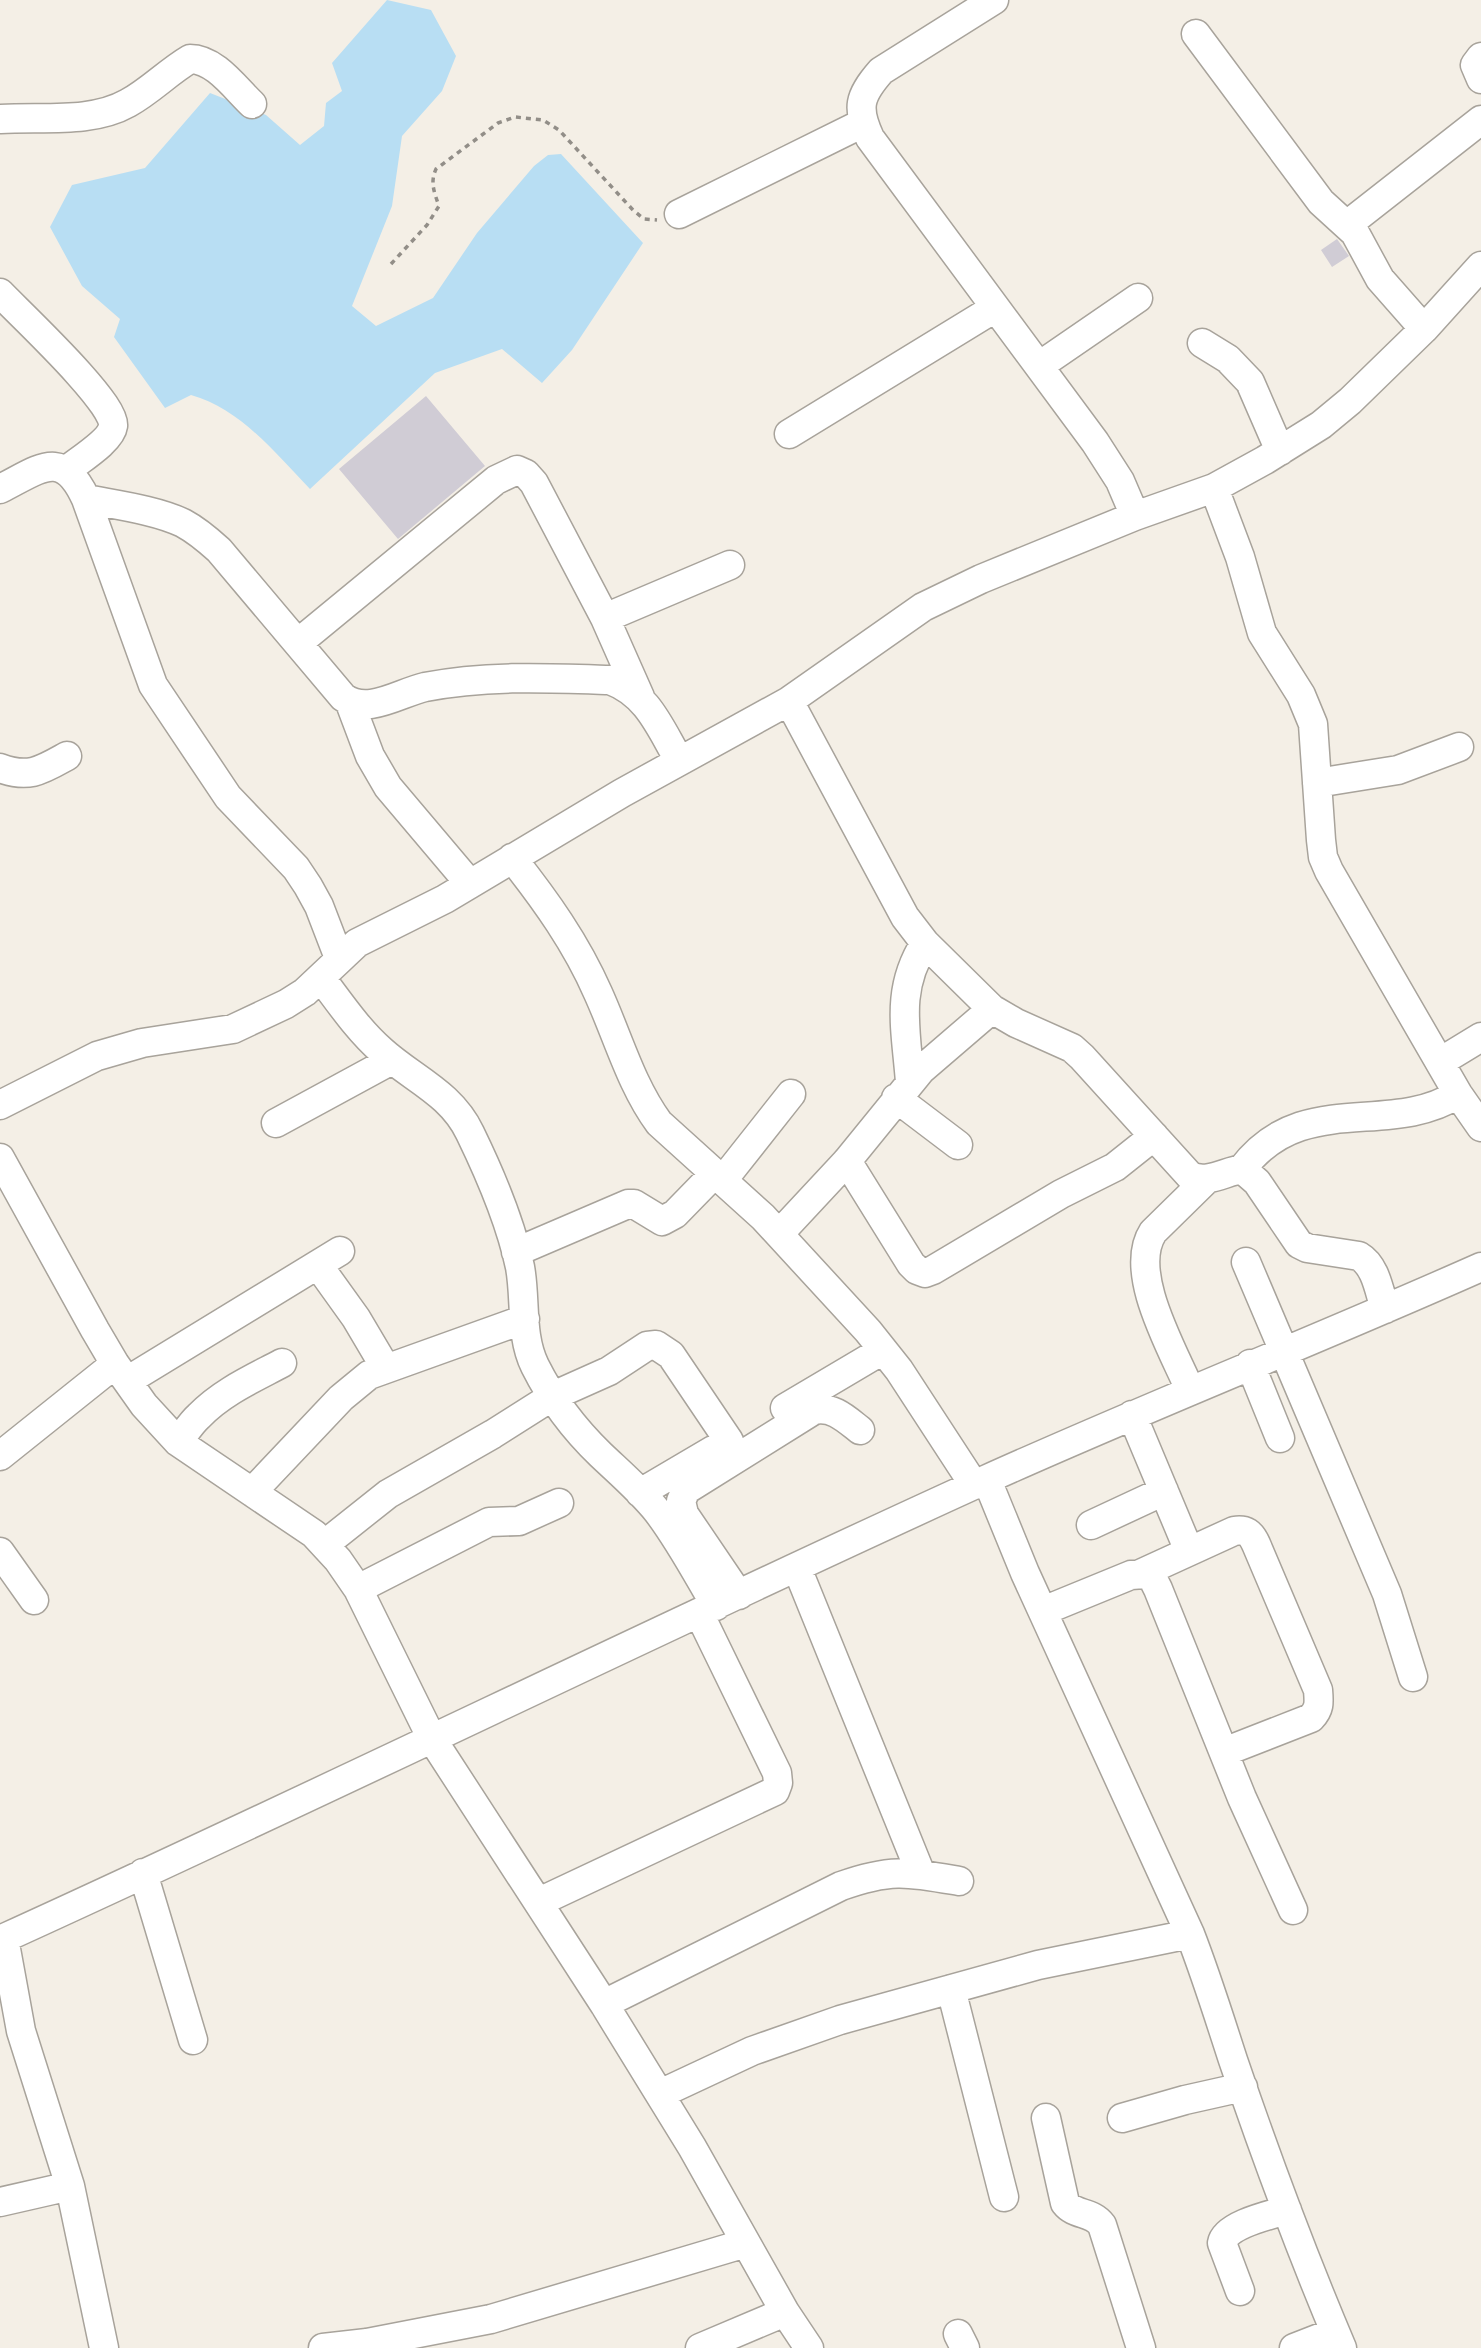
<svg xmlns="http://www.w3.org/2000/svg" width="1481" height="2348" font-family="Signika,sans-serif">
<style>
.water{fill:#b8def3}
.building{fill:#d0ccd5}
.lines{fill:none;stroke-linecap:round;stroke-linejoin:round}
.minor-casing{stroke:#a8a39b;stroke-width:31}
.path{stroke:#928e88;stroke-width:3.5;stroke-dasharray:5 5;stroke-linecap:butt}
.minor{stroke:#fff;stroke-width:28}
</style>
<rect width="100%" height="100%" fill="#f4efe6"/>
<path class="water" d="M387,0L431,10L456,56L442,91L402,136L392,206L352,306L376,326L433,298L477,233L534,166L548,155L561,154L643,243L572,350L542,383L502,349L435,373L310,489C275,453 241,409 191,395L165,408L114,337L120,319L82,286L50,227L72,185L145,168L210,93L266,115L300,145L324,126L326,103L342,91L332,63Z"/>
<path class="building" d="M1337,239L1349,256L1332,267L1321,250Z
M426,396L485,466L398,539L339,469Z"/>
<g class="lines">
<g class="minor-casing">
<path id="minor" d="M994,0L881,71C859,96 856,108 870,138L1095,442L1120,481L1135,516
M1196,34L1321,202L1355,233L1380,279L1424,329
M1481,57L1475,65L1481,79
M0,119C41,116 91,124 128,103C150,91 168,72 190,59C215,59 235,88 252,104
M679,214L863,123
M1347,225L1481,120
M0,293C19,313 117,404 113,426C111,441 79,460 67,470
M1202,343L1228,359L1250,382L1280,451
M1039,366L1138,298
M789,434L995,308
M1214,488L1240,557L1262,633L1301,695L1313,724L1321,840L1323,857L1329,871L1458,1094L1481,1127
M0,489C40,469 62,447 86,499L153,685L228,797L296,868L308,886L319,906L339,958
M86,499C116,505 156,510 183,523C196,530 208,540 219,550L343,697C367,716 399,693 425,687C486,675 549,678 610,680C648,694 660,728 679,760
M605,618L730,565
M298,643L496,480L517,470L526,474L534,483L605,618L640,697
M789,701L905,917L925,943L992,1009L1016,1023L1072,1048L1082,1057L1190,1176C1208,1184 1224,1172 1242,1169L1257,1182L1299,1244L1307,1248L1359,1256C1376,1266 1379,1291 1385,1309
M350,703L370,756L388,787L470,884
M0,768C29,779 42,770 67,756
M1317,783L1398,770L1459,747
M512,858C546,901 576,943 598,993C618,1037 631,1085 659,1123L763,1217L868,1331L899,1370L974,1485
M321,978C340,1003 358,1030 382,1051C413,1079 451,1093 470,1133C489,1172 511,1224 520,1267C526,1299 520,1336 535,1366C551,1398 575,1430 601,1455C620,1473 641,1491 657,1511C680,1541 697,1574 716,1606
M1440,1062L1481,1037
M910,1082C906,1029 895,990 925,943
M896,1098L958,1145
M0,1105L97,1056L142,1043L233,1029L286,1004L305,992L357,943L445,899L622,793L789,701L923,607L981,579L1135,516L1214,488L1265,460L1321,425L1350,401L1424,329L1481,266
M276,1123L392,1060
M0,1158L95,1330L115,1364L144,1405L178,1442L314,1534L338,1560L358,1589L432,1739L604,2004L692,2147L785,2312L809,2348
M847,1161L911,1264L917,1270L925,1273L933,1270L1061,1194L1115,1167L1154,1136
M1242,1169C1302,1089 1389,1138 1458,1094
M723,1180L791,1094
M779,1234L847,1161L921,1070L992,1009
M516,1252L628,1204H634L662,1221L675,1214L715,1173
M1246,1262L1387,1594L1413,1677
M318,1265L356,1318L385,1367
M1250,1364L1280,1438
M127,1381L340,1251
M1190,1390C1173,1350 1127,1272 1153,1232L1207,1179
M785,1408L883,1350
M1132,1415L1189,1551
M178,1442C185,1433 191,1423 199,1416C222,1392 254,1378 282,1363
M0,1456L115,1364
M987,1480L1025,1573L1190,1934C1206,1975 1219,2017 1233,2060C1266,2157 1302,2254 1342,2348
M252,1492L341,1398L369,1375L525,1319
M640,1493L713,1450
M1091,1525L1164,1491
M325,1544L388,1494L493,1434L553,1396L609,1371L647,1346L656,1345L671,1355L729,1441
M0,1552L34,1600
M797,1568L921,1874
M1140,1574L1234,1531C1246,1529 1251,1533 1256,1544L1318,1690C1319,1702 1320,1709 1311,1718L1224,1752
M358,1589L489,1522L519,1521L559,1503
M739,1595L684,1514L681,1501L686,1490L814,1410C833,1406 846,1419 860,1430
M1043,1611L1131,1575L1145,1574L1153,1579L1158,1589L1242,1798L1293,1910
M143,1873L193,2040
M539,1902L775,1791L778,1783L777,1773L699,1613
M4,1938L21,2031L70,2186L104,2348
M0,1940C330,1790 655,1630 985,1480C1149,1406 1317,1340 1481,1267
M951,1989L1004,2197
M604,2004L841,1886C891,1868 908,1872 959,1881
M660,2094L752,2051L840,2020L1038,1965L1190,1934
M1046,2118L1065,2203C1075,2216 1092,2211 1102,2225L1141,2348
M1122,2118L1185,2100L1243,2087
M0,2202L70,2186
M1240,2291L1222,2243C1225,2225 1270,2215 1287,2210
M958,2334L965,2348
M323,2348L367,2343L491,2319L746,2243
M700,2348L785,2312
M1294,2348L1335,2332"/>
</g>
<path class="path" d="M391,264L427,225L439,206C434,192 430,182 436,169L498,123L515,117L543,120L559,130L633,210L644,219L657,220"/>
<use href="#minor" class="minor"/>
</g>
</svg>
